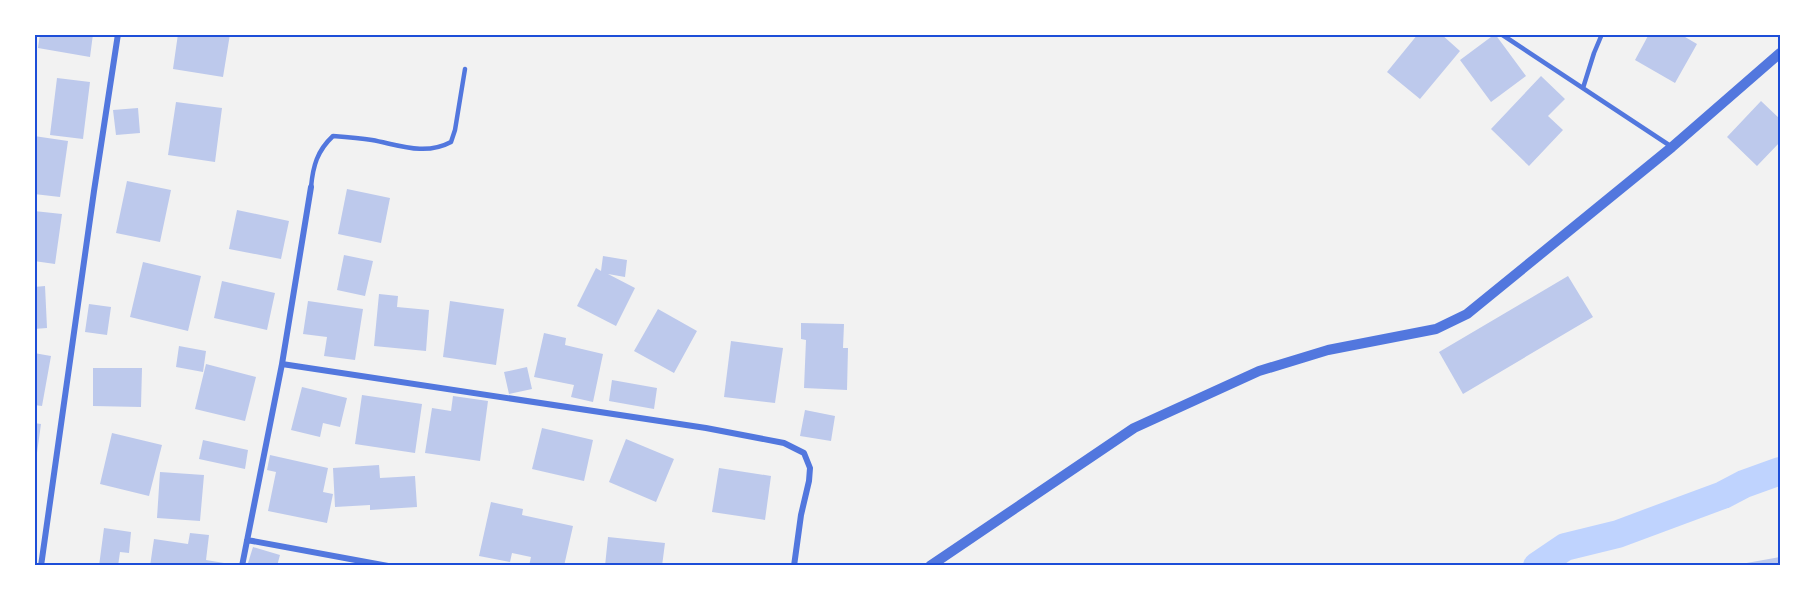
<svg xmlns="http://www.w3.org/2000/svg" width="1815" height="600" font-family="'Fira Sans',sans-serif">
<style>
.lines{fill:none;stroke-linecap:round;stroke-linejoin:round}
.canal{stroke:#bfd3fe;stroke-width:28}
.building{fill:#bdc9ec}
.service{stroke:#5277de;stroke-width:4.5}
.minor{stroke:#5277de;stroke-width:6}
.tertiary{stroke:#5277de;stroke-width:10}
.neatline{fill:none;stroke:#1d4ed8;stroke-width:2}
</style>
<rect width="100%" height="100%" fill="#f2f2f2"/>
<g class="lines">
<path class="canal" d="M1537,566L1565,547L1618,534L1723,495L1744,484L1780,471"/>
</g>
<path class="building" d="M40,34H93L90,57L38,48Z
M178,34H230L223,77L173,69Z
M1418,34H1441L1460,51L1420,99L1387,72Z
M1495,34L1526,76L1491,102L1460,60Z
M1649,34H1680L1697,44L1675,83L1635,60Z
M1541,76L1565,99L1548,116L1563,130L1529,166L1491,129Z
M57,78L90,82L83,139L50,135Z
M1761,101L1780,119V142L1757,166L1727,137Z
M176,102L222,108L215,162L168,155Z
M138,108L140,133L116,135L113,110Z
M34,136L68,141L60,197L34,194Z
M127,181L171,190L160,242L116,233Z
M347,189L390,198L381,243L338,234Z
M237,210L289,221L281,259L229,249Z
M34,211L62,214L55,264L34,261Z
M344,255L373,261L365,296L337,290Z
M603,256L627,260L625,277L608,274L635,288L616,326L577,306L596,268L601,271Z
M143,262L201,276L188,331L130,317Z
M1568,276L1593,317L1463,394L1439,352Z
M222,281L275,293L267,330L214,318Z
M45,286L47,328L34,329V287Z
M379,294L398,296L397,307L429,310L426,351L374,346Z
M308,301L363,309L355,360L324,356L327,337L303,334Z
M450,301L504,309L496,365L443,357Z
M89,304L111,307L107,335L85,332Z
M658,309L697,331L674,373L634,351Z
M801,323L844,324L843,348H848L847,390L804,388L806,340L801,339Z
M544,333L566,338L565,345L603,354L593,402L571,397L574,385L534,377Z
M731,341L783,348L775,403L724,397Z
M179,346L206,351L203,372L176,367Z
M34,353L51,356L42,406L34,405Z
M206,364L256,377L245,421L195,409Z
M527,367L532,389L509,394L504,372Z
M93,368H142L141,407L93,406Z
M612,380L657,388L654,409L609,401Z
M302,387L347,398L340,427L323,423L320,437L291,430Z
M362,395L422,404L415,453L355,444Z
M453,396L488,401L480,461L425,453L432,408L451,411Z
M805,410L835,416L831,441L800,436Z
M34,423L41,424L36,460H34Z
M542,428L593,440L584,481L532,469Z
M112,433L162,445L149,496L100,484Z
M626,439L674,459L656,502L609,482Z
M203,440L248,450L245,469L199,459Z
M270,455L328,468L323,492L333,494L327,523L268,511L276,472L267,470Z
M379,465L380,478L415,476L417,507L370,510V505L335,507L333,468Z
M719,468L771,476L765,520L712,512Z
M160,472L204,475L200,521L157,518Z
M491,502L523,509L522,515L573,526L564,566H529L531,557L512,553L510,562L479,556Z
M104,528L131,532L129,553L120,552L118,566H99Z
M190,533L209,535L206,560L224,563V566H150L154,539L188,544Z
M608,537L665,543L662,566H605Z
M253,547L280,555L277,566H255L248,563Z
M1780,557V566H1741V564Z"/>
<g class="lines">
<path class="service" d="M1501,34L1672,147
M1583,88L1594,53L1602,34
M311,187C313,166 317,151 333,136C346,137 359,138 372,140C399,145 425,156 451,142L455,130L465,69"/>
<path class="minor" d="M282,364L706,428L784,443L804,453L810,468L809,481L801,515L794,566
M247,540L388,566
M41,566L94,191L118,34
M242,566L282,364L311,187"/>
<path class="tertiary" d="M930,566L1134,428L1259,371L1328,350L1436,329L1467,314L1672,147L1780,53"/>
</g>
<rect width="1815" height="600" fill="none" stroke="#ffffff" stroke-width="72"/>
<rect x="36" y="36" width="1743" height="528" class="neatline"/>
</svg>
